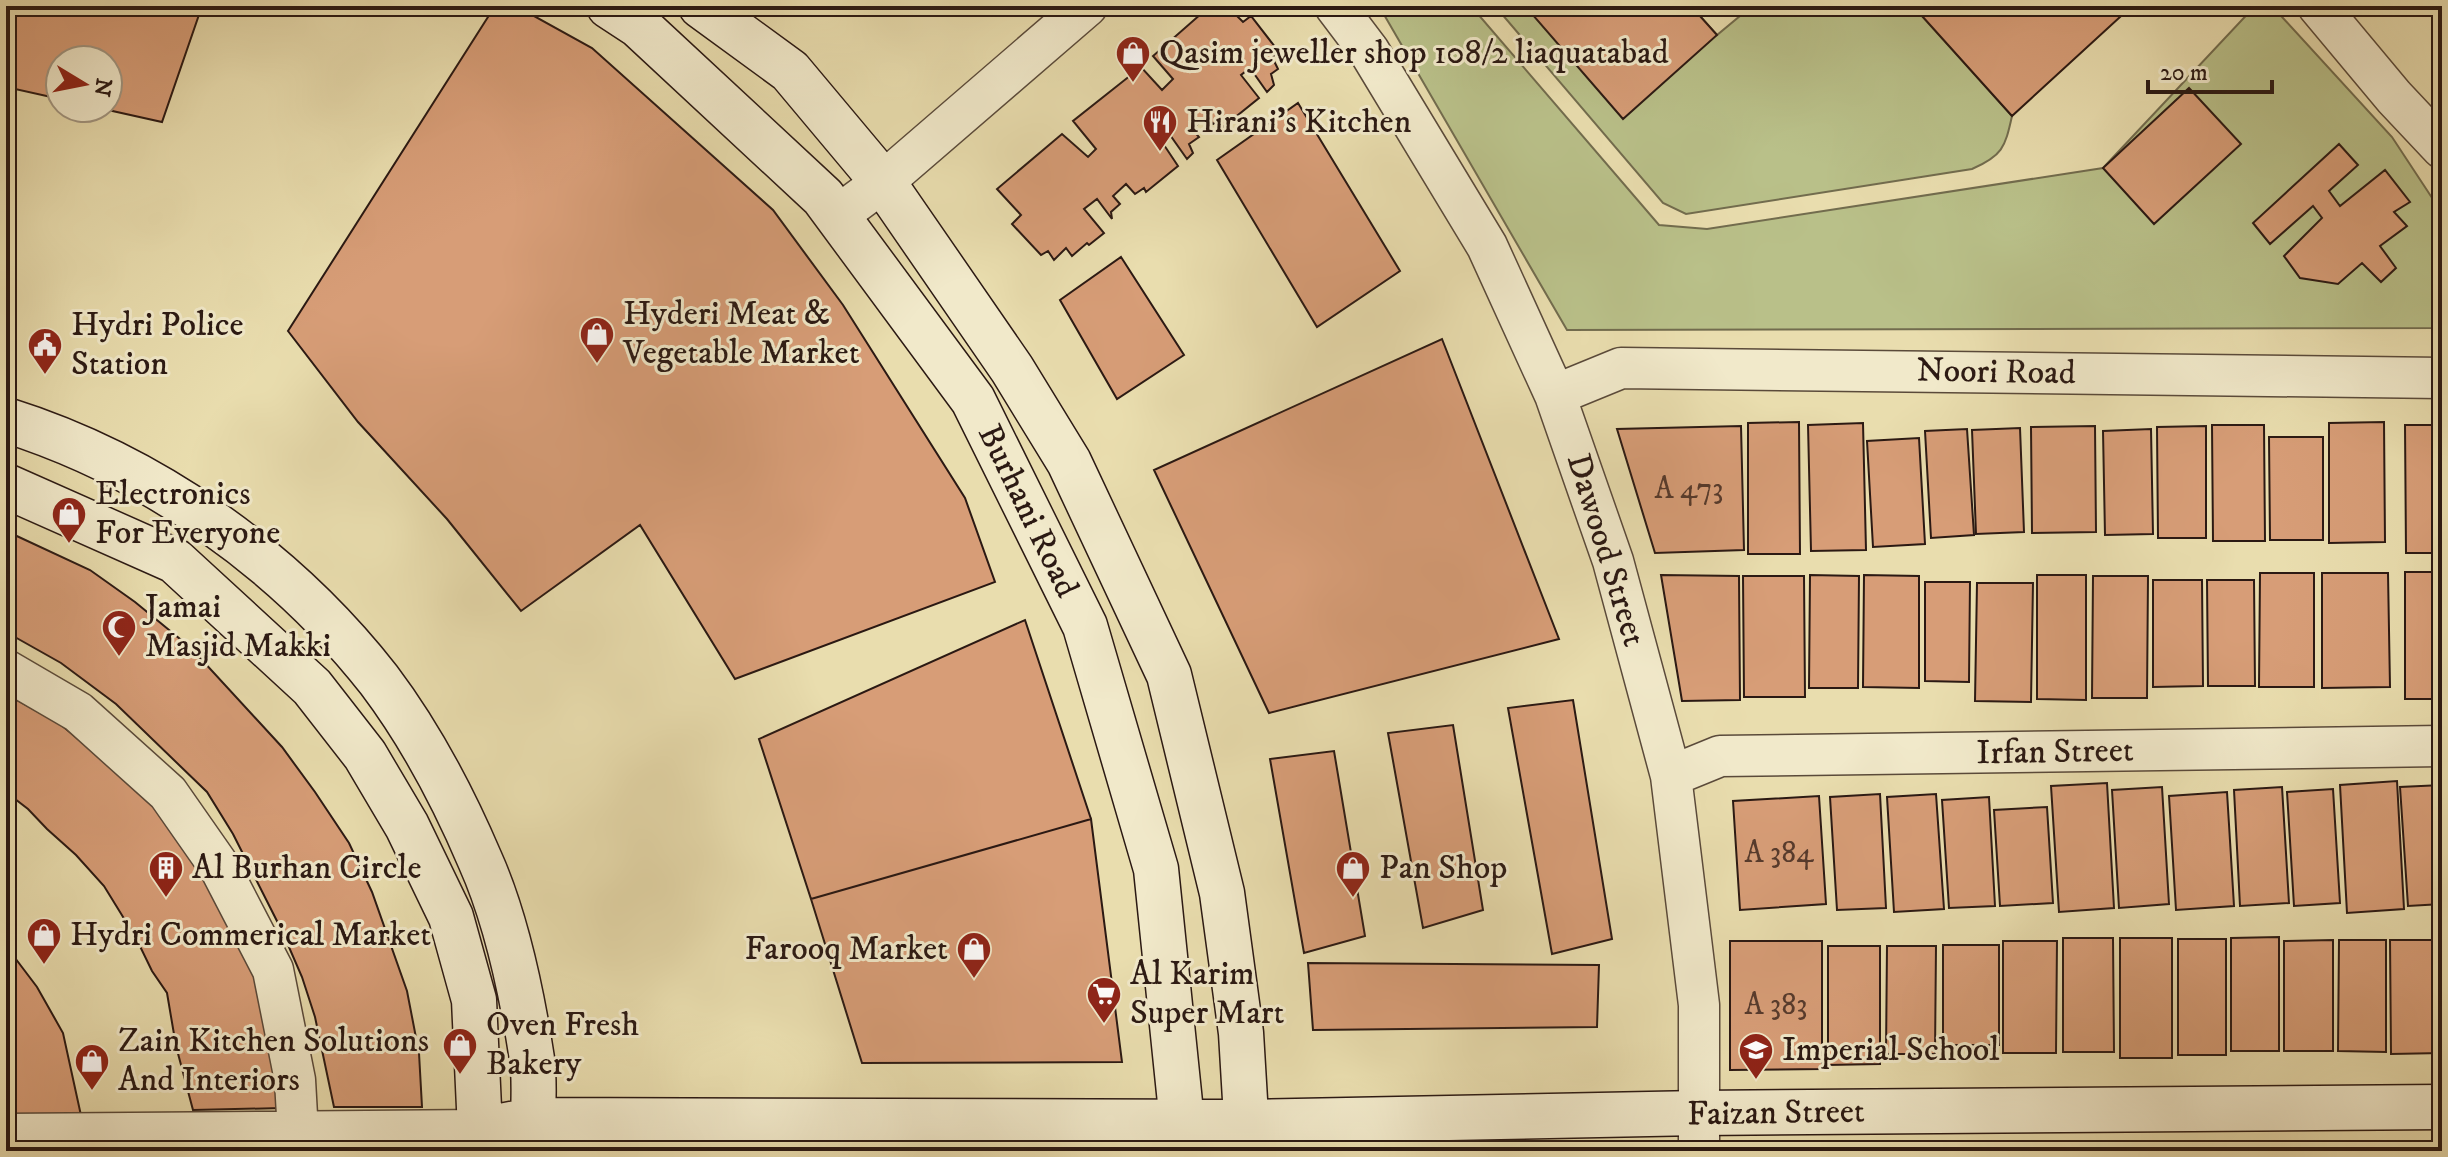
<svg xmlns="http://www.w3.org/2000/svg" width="2448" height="1157" font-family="'IM FELL DW Pica',serif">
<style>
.green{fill:#b9c089;stroke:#726c4e;stroke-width:2}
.building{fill:#d79d77;stroke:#2b1913;stroke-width:2}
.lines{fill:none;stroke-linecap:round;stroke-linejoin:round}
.street-casing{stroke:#5a4a3a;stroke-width:43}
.secondary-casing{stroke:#2b1913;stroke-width:47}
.street{stroke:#f1e9ca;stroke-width:40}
.secondary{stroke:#f1e9ca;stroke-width:44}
.labels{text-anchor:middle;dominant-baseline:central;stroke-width:6;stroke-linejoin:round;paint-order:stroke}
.number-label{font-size:30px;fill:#563a2c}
.poi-label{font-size:34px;fill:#2b1913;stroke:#f1e9ca;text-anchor:start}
.street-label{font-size:34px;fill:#2b1913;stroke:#f1e9ca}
</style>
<rect width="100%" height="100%" fill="#e9ddae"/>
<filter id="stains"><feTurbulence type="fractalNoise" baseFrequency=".0025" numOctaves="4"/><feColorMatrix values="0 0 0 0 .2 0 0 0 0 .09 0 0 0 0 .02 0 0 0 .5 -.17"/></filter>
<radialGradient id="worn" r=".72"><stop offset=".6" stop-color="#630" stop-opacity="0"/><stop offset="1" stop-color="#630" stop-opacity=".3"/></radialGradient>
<path class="green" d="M1379,6H1471L1659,225L1707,229L2103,168L2255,6H2272L2392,137L2442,213V328L1567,330Z
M1495,6H1691L1717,35L1752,6H1913L2012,116C2005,148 2002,156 1972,169L1686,214L1663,203Z"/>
<path class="building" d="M6,6H81L80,10L101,14L104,6H202L162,122L99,108H108V60H60V99L6,87Z
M495,6H516L592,48L773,210L843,305L965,498L995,582L735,679L640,525L521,611L447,519L358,422L288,331Z
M1210,6H1227L1243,22L1251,16L1279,52L1272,57L1278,69L1271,74L1274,85L1267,92L1250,68L1241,75L1259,98L1223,127L1219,121L1213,124L1207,116L1192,129L1199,137L1189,144L1193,153L1187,159L1170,135L1162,142L1178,166L1146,192L1144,188L1135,194L1126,184L1113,196L1120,204L1111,212L1112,219L1097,199L1084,209L1104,233L1089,245L1087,243L1072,256L1066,248L1054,260L1048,251L1041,255L1012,224L1021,215L997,189L1062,134L1088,157L1096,149L1073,121L1141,67L1162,90L1173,79L1153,56Z
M1525,6H1691L1717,35L1623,119Z
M1913,6H2132L2012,116Z
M2189,88L2241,144L2154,224L2103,168Z
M1298,103L1400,271L1317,327L1217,160Z
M2339,144L2358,165L2329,191L2340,206L2385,170L2410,202L2394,212L2407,226L2380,246L2396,268L2381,282L2362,263L2338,284L2300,278L2284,256L2322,218L2313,206L2270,244L2253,223Z
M1121,257L1184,355L1117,399L1060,300Z
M1442,339L1559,639L1269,713L1154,470Z
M1799,422L1800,554H1748V423Z
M2384,422L2385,542L2329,543V423Z
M1863,423L1866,550L1811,551L1808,425Z
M2212,425H2264L2265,541H2213Z
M2405,425H2442V553H2406Z
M1741,426L1744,550L1655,553L1617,429Z
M2095,426L2096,532L2032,533L2031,427Z
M2206,426V538H2158L2157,427Z
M2020,428L2024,532L1976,534L1972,430Z
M1967,429L1974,535L1931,538L1925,431Z
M2151,429L2153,534L2105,535L2103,431Z
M2269,437H2323V540H2270Z
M1919,438L1925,544L1873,547L1867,441Z
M6,531L90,570L135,602L191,648L282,747L315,792L349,843L372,892L407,991L419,1053L422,1107H334L315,1017L302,977L282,931L233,834L207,792L116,704L61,663L6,632Z
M2405,572H2442V699H2405Z
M2260,573H2314V687H2259Z
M2322,573H2388L2390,687L2322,688Z
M1661,575L1739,576L1740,700L1682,701Z
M1810,575L1859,576L1858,688H1809Z
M1864,575L1919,576V688L1863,687Z
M2037,575H2086V700L2037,699Z
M1743,576H1804L1805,697H1744Z
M2093,576H2148L2147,698H2092Z
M2153,580H2202L2203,686L2153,687Z
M2207,580H2254L2255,686H2208Z
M1925,582H1970L1969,682L1925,681Z
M1977,583H2033L2031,702L1975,701Z
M1025,620L1091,819L811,899L759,739Z
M6,694L60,724L164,810L249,947L282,1108L193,1110L176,1046L167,993L152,971L136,938L104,886L76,855L47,829L28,809L6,792Z
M1573,700L1612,939L1552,954L1508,708Z
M1453,725L1483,910L1423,928L1388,733Z
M1334,751L1365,936L1304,953L1270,759Z
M2397,781L2404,909L2347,913L2340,785Z
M2107,783L2114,908L2059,912L2051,786Z
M2442,785V904L2408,906L2400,787Z
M2162,787L2169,904L2119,908L2112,790Z
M2282,787L2289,903L2240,906L2234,790Z
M2333,789L2340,903L2294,906L2287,792Z
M2227,792L2234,906L2176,910L2169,796Z
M1880,794L1886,908L1837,910L1830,797Z
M1936,794L1944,909L1894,912L1887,797Z
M1819,796L1826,904L1740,910L1733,801Z
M1989,797L1995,906L1949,908L1942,800Z
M2047,807L2053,903L2000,906L1994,810Z
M1091,819L1122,1062L862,1063L811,899Z
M2279,937V1051H2231V938Z
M2063,938H2113L2114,1052H2063Z
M2120,938H2172V1058H2120Z
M2178,939H2226V1055H2178Z
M2333,940V1051H2284V941Z
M2339,940H2386V1052L2338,1051Z
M2390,940H2442V1053L2391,1054Z
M1730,941H1822V1069L1730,1070Z
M2003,941H2057L2056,1053H2003Z
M1943,945H1999V1045H1943Z
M6,946L37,987L63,1033L82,1120L6,1121Z
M1828,946H1880V1064L1828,1065Z
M1887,946H1936L1935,1054H1886Z
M1308,963L1599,965L1597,1027L1313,1030Z"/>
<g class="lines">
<g class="street-casing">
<path id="street" d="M1335,6L1369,51L1487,246L1555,395L1613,561L1671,776L1699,1005V1151
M2318,6L2394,97L2442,148
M837,216L883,182L1087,6
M1555,395L1621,368L2442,378
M6,670L78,712L168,793L219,866L273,970L295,1080L299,1151
M1671,776L1720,756L2442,746
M6,1134L480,1130"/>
</g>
<g class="secondary-casing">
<path id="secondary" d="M609,6L638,25L823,197L973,400L1085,626L1156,869L1182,1122V1149
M701,6L790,71L883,182L1012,369L1069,462L1169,675L1222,893L1241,1033L1248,1150
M6,420C152,466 285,560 379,680C419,733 454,799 480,860C507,920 522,994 532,1059C536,1088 532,1121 532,1150
M6,486L175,561L312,687L365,755L407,826L451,917L474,1000L481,1151
M480,1130L532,1120L1247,1122L1699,1113L2442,1107"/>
</g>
<use href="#street" class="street"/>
<use href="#secondary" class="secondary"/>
</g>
<defs>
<g id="shop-pin" transform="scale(1.8)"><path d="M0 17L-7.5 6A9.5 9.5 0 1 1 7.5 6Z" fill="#8f2418" stroke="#f1e9ca"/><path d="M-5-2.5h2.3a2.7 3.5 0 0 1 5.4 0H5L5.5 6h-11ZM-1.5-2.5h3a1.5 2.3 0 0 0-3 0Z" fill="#fff"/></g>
<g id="restaurant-pin" transform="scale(1.8)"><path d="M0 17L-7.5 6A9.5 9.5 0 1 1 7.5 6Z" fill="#8f2418" stroke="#f1e9ca"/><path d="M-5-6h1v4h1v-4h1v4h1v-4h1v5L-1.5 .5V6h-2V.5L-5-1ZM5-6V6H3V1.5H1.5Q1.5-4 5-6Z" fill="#fff"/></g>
<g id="civic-pin" transform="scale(1.8)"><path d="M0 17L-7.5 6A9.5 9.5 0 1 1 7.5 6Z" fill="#8f2418" stroke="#f1e9ca"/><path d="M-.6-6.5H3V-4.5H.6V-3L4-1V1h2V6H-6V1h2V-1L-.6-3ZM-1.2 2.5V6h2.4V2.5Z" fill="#fff"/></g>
<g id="mosque-pin" transform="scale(1.8)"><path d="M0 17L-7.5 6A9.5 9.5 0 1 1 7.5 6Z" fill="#8f2418" stroke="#f1e9ca"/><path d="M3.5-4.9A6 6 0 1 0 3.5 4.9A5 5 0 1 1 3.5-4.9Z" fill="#fff"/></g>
<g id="building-pin" transform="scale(1.8)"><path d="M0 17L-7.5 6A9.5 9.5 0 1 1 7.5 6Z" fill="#8f2418" stroke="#f1e9ca"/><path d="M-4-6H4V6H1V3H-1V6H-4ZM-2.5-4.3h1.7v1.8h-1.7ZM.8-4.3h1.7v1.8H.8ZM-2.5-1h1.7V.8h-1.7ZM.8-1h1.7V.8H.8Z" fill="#fff"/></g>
<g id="supermarket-pin" transform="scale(1.8)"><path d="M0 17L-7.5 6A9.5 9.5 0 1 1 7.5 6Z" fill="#8f2418" stroke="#f1e9ca"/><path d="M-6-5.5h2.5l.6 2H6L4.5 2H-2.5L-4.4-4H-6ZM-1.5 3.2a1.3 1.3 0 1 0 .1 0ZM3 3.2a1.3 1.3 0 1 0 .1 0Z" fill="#fff"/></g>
<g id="school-pin" transform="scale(1.8)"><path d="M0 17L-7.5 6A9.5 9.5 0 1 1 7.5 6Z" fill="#8f2418" stroke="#f1e9ca"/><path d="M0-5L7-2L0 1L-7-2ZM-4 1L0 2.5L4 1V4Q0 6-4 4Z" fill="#fff"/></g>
</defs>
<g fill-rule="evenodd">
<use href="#shop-pin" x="1133" y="53"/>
<use href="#restaurant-pin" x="1160" y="122"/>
<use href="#shop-pin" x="597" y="334"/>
<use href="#civic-pin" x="45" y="345"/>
<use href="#shop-pin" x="69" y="514"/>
<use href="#mosque-pin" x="119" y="627"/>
<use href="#building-pin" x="166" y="868"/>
<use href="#shop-pin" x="1353" y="868"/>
<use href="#shop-pin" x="44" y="935"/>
<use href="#shop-pin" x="974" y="949"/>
<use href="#supermarket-pin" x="1104" y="994"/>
<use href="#shop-pin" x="460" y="1045"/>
<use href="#school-pin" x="1756" y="1050"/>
<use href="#shop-pin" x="92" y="1061"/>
</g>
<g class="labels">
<g class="number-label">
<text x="1689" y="489">A 473</text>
<text x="1779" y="853">A 384</text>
<text x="1776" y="1005">A 383</text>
</g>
<g class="poi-label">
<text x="1159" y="53">Qasim jeweller shop 108/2 liaquatabad</text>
<text x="1186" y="122">Hirani's Kitchen</text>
<text x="623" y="314">Hyderi Meat &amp;<tspan x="623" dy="39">Vegetable Market</tspan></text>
<text x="71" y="325">Hydri Police<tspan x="71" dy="39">Station</tspan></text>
<text x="95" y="494">Electronics<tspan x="95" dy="39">For Everyone</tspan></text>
<text x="145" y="607">Jamai<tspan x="145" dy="39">Masjid Makki</tspan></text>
<text x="192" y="868">Al Burhan Circle</text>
<text x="1379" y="868">Pan Shop</text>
<text x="70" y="935">Hydri Commerical Market</text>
<text x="948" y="949" text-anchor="end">Farooq Market</text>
<text x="1130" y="974">Al Karim<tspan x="1130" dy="39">Super Mart</tspan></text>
<text x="486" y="1025">Oven Fresh<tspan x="486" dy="39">Bakery</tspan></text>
<text x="118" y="1041">Zain Kitchen Solutions<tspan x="118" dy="39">And Interiors</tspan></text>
<text x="1782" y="1050">Imperial School</text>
</g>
<g class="street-label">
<text transform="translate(1996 372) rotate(1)">Noori Road</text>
<text transform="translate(1028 511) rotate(64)">Burhani Road</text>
<text transform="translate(1606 550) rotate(73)">Dawood Street</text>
<text transform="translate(2055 752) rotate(-1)">Irfan Street</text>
<text transform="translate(1776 1113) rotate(-1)">Faizan Street</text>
</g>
</g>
<rect width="2448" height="1157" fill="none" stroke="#e9ddae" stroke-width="32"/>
<rect x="8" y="8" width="2432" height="1141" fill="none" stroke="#2b1913" stroke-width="4"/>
<rect x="16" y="16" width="2416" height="1125" fill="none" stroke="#2b1913" stroke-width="2"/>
<g transform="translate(84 84) rotate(100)"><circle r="38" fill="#f1e9ca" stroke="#a29681" stroke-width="2"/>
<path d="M0-6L14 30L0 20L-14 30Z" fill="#8f2418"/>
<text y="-12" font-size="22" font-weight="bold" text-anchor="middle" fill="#2b1913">N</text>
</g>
<path d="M2148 80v12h124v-12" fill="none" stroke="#2b1913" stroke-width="4"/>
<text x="2160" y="80" font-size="24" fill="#2b1913" stroke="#f1e9ca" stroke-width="6" paint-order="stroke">20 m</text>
<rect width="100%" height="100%" filter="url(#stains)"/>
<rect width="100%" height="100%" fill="url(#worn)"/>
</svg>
